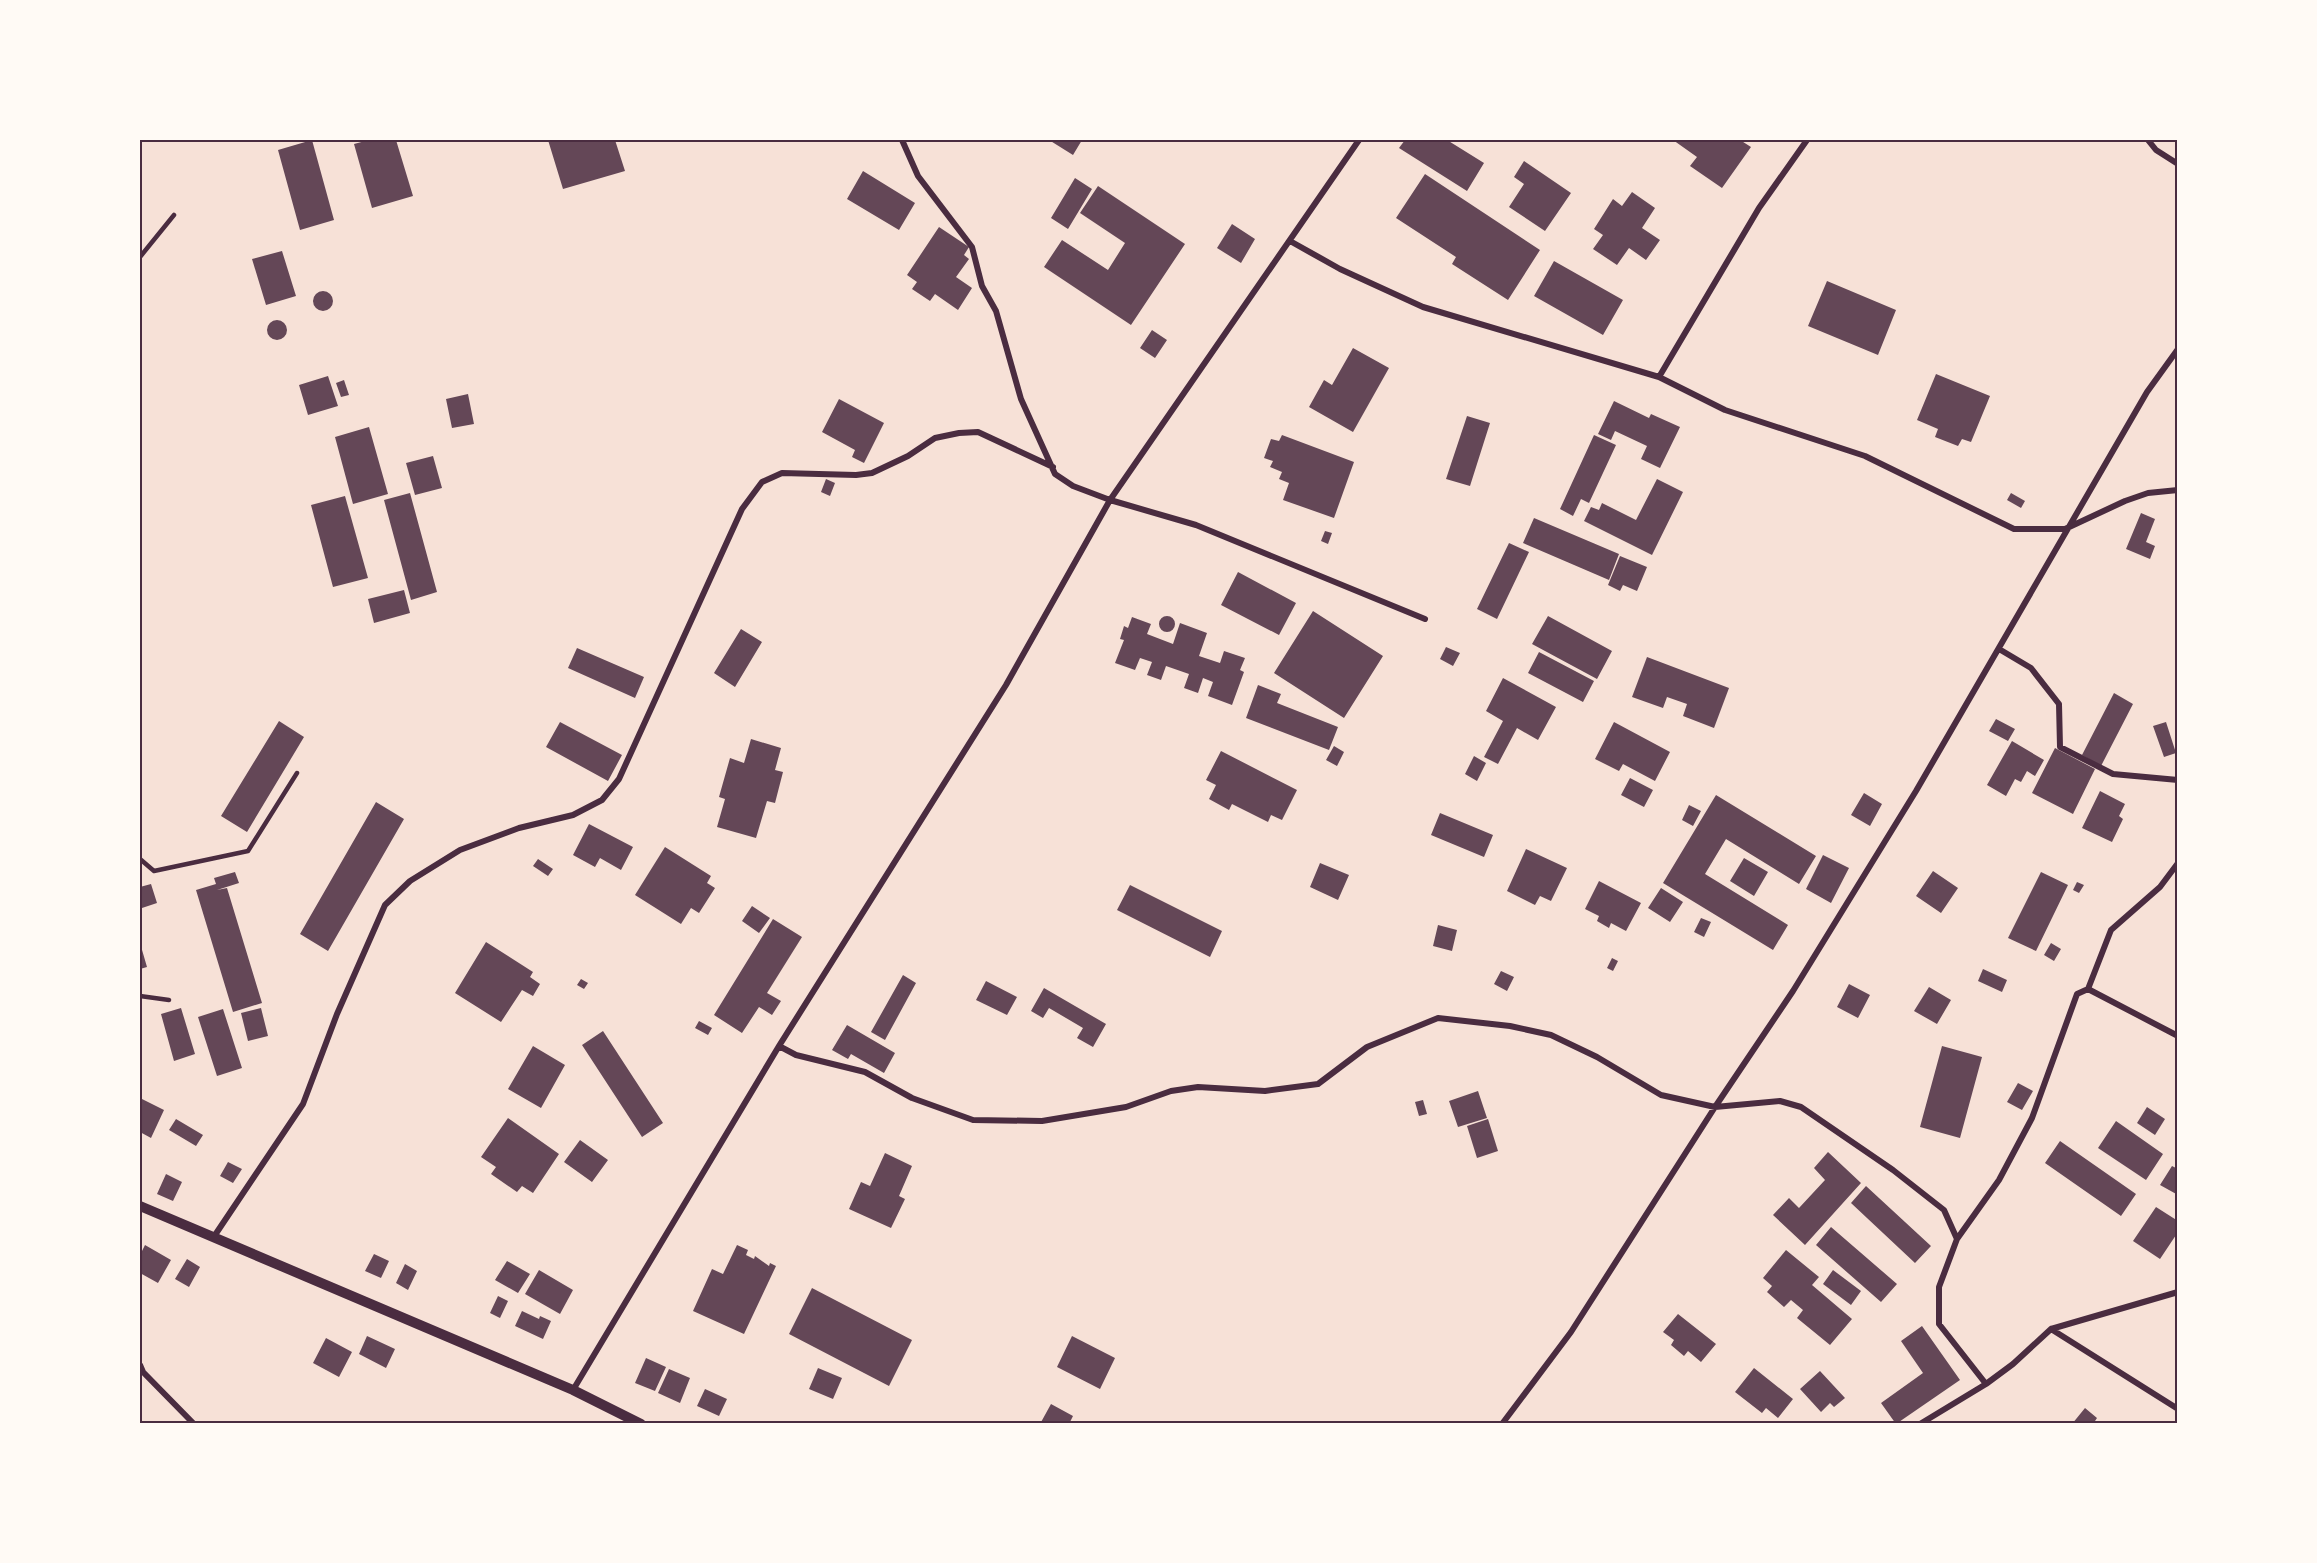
<svg xmlns="http://www.w3.org/2000/svg" width="2317" height="1563" font-family="'Varela Round',sans-serif">
<style>
.building{fill:#644757}
.lines{fill:none;stroke-linecap:round;stroke-linejoin:round}
.service{stroke:#4a2c40;stroke-width:4.5}
.minor{stroke:#4a2c40;stroke-width:6}
.tertiary{stroke:#4a2c40;stroke-width:10}
.neatline{fill:none;stroke:#4a2c40;stroke-width:2}
</style>
<rect width="100%" height="100%" fill="#f7e1d7"/>
<path class="building" d="M312,140L334,220L300,230L278,150Z
M369,140H396L413,196L372,208L354,144Z
M548,140H615L625,171L563,189Z
M1049,140H1082L1073,155Z
M1405,140H1447L1484,163L1467,191L1399,148Z
M1673,140H1740L1751,147L1722,188L1690,166L1697,157Z
M1524,161L1571,193L1545,231L1509,207L1524,184L1514,177Z
M863,171L915,203L899,230L847,199Z
M1425,174L1540,250L1508,300L1452,264L1456,257L1396,218Z
M1075,178L1092,189L1068,229L1051,218Z
M1098,186L1185,244L1131,325L1044,267L1062,240L1108,270L1125,243L1080,213Z
M1632,192L1655,208L1642,228L1660,240L1646,260L1629,248L1617,265L1593,249L1603,235L1594,229L1613,199L1622,206Z
M1232,224L1255,239L1241,263L1217,248Z
M939,227L969,247L964,255L969,259L956,277L972,288L958,310L935,294L930,301L912,289L917,282L907,275Z
M282,251L296,296L266,305L252,259Z
M1554,261L1623,300L1603,335L1534,296Z
M1827,281L1896,310L1878,355L1808,326Z
M313 301a10 10 0 1 1 20 0a10 10 0 1 1-20 0Z
M267 330a10 10 0 1 1 20 0a10 10 0 1 1-20 0Z
M1152,330L1167,340L1155,358L1140,348Z
M1353,348L1389,368L1353,432L1309,407L1324,380L1332,385Z
M1936,374L1990,396L1971,442L1962,439L1958,446L1935,437L1938,429L1917,420Z
M328,376L338,406L308,415L299,385Z
M344,380L349,395L341,397L336,383Z
M468,394L474,424L452,428L446,399Z
M839,399L884,423L864,463L852,457L855,450L822,432Z
M1614,401L1649,418L1651,414L1680,427L1660,468L1641,459L1647,446L1615,431L1611,440L1598,434Z
M1467,416L1490,423L1470,486L1446,479Z
M369,427L388,494L353,504L335,437Z
M1282,435L1354,462L1334,518L1283,500L1289,483L1279,479L1282,472L1270,467L1273,461L1264,458L1271,439L1279,441Z
M1594,435L1616,445L1589,503L1581,499L1573,516L1560,509Z
M433,456L442,488L415,495L406,463Z
M826,479L835,483L830,496L821,492Z
M1657,479L1683,492L1652,555L1584,521L1591,507L1599,510L1602,503L1636,520Z
M410,493L437,592L411,600L384,500Z
M2011,493L2025,501L2021,508L2007,500Z
M345,496L368,578L333,587L311,505Z
M2141,513L2155,519L2146,542L2155,546L2150,559L2126,549Z
M1534,518L1619,554L1609,580L1523,543Z
M1325,531L1332,533L1328,544L1321,541Z
M1509,543L1529,552L1497,619L1477,609Z
M1620,556L1647,567L1637,591L1623,585L1620,591L1608,585Z
M1238,572L1296,603L1279,635L1221,605Z
M404,590L410,613L374,623L368,599Z
M1313,611L1383,656L1344,718L1274,673Z
M1159 624a8 8 0 1 1 16 0a8 8 0 1 1-16 0Z
M1548,616L1612,651L1597,679L1532,644Z
M1132,617L1151,624L1147,634L1173,644L1180,623L1207,633L1199,656L1220,663L1224,651L1245,658L1240,670L1244,672L1232,705L1208,696L1213,682L1203,678L1198,693L1184,688L1189,674L1166,666L1161,680L1147,675L1152,662L1140,658L1135,670L1115,663L1124,640L1120,639L1124,626L1128,628Z
M741,629L762,642L735,687L714,673Z
M1446,647L1460,653L1453,666L1440,659Z
M577,648L644,677L635,698L568,668Z
M1539,652L1594,681L1583,702L1528,673Z
M1647,657L1729,688L1714,728L1683,716L1687,704L1667,697L1663,708L1632,697Z
M1503,678L1556,707L1538,740L1517,728L1498,764L1484,757L1503,721L1486,711Z
M1258,685L1281,694L1277,703L1338,727L1329,750L1246,718Z
M2114,693L2133,704L2101,766L2082,755Z
M1996,719L2015,729L2008,741L1989,731Z
M279,721L304,737L247,832L221,816Z
M560,722L622,755L608,781L546,747Z
M1614,722L1670,752L1655,781L1623,764L1619,771L1595,759Z
M2166,722L2176,753L2164,757L2153,726Z
M751,739L781,748L775,770L783,772L775,803L767,801L756,838L717,827L725,799L719,797L730,758L744,763Z
M2012,741L2044,760L2035,776L2027,771L2021,782L2015,779L2006,796L1987,785Z
M1334,746L1344,752L1337,766L1326,760Z
M2055,748L2095,769L2073,814L2032,793Z
M1221,751L1297,790L1282,820L1271,815L1268,822L1232,804L1229,810L1209,799L1216,785L1206,780Z
M1474,756L1486,763L1477,781L1465,774Z
M1630,778L1653,790L1644,807L1621,795Z
M2100,791L2125,804L2119,816L2123,819L2112,842L2082,828Z
M1864,793L1882,804L1870,826L1851,815Z
M1716,795L1816,856L1799,884L1726,839L1705,874L1788,925L1773,950L1663,883Z
M376,802L404,819L328,951L300,934Z
M1689,805L1701,811L1693,826L1682,820Z
M1440,813L1493,835L1484,857L1431,835Z
M589,824L633,847L621,870L600,858L595,867L573,855Z
M665,847L711,876L707,883L715,888L699,913L691,908L681,924L635,895Z
M1526,849L1567,868L1551,901L1540,896L1535,905L1507,891Z
M1823,855L1849,868L1831,903L1806,889Z
M1744,858L1768,872L1754,896L1730,881Z
M538,859L553,869L548,876L533,866Z
M1320,863L1349,875L1338,900L1310,887Z
M1933,871L1958,888L1941,913L1916,896Z
M235,872L239,883L217,890L227,888L262,1003L233,1012L196,890L216,884L214,878Z
M2041,872L2068,885L2036,951L2008,938Z
M1599,881L1641,903L1626,931L1611,923L1609,928L1597,921L1599,916L1585,909Z
M2077,882L2084,885L2079,893L2073,890Z
M151,884L157,903L142,908L140,887Z
M1130,885L1222,931L1210,957L1117,910Z
M1661,888L1683,902L1670,922L1648,908Z
M752,906L770,918L759,933L742,921Z
M1701,918L1711,922L1704,937L1694,932Z
M773,919L802,937L767,993L781,1001L772,1015L759,1007L742,1033L714,1015Z
M1438,925L1457,930L1452,951L1433,946Z
M486,942L533,972L530,977L540,984L533,996L522,990L501,1022L455,993Z
M140,943L147,967L140,969Z
M2051,943L2061,949L2054,961L2044,955Z
M1612,958L1618,961L1613,971L1607,968Z
M1983,969L2007,980L2002,992L1978,981Z
M1501,971L1514,977L1507,991L1494,984Z
M903,975L916,983L885,1040L871,1032Z
M581,979L588,983L584,989L577,985Z
M986,981L1017,997L1007,1015L976,1000Z
M1849,984L1870,995L1858,1018L1837,1007Z
M1929,987L1951,1000L1937,1024L1914,1011Z
M1044,988L1106,1024L1093,1047L1077,1038L1083,1028L1049,1008L1043,1018L1031,1011Z
M181,1008L195,1054L174,1061L161,1014Z
M261,1008L268,1036L248,1041L241,1013Z
M223,1009L242,1068L217,1076L198,1017Z
M699,1021L712,1028L708,1035L695,1028Z
M847,1025L895,1053L884,1073L851,1054L848,1059L832,1050Z
M603,1031L663,1123L642,1137L582,1045Z
M533,1046L565,1065L541,1108L508,1089Z
M1942,1046L1982,1057L1960,1138L1920,1127Z
M2018,1083L2033,1091L2022,1110L2007,1102Z
M1478,1091L1487,1118L1458,1127L1449,1101Z
M140,1098L164,1110L151,1138L140,1132Z
M1423,1100L1427,1114L1419,1116L1415,1102Z
M2147,1107L2165,1119L2155,1135L2137,1123Z
M508,1118L559,1154L533,1193L522,1186L517,1192L491,1174L496,1167L481,1157Z
M176,1119L203,1135L196,1146L169,1130Z
M1488,1119L1498,1151L1477,1158L1467,1126Z
M2116,1121L2163,1154L2146,1180L2098,1148Z
M580,1140L608,1160L592,1182L564,1162Z
M2060,1141L2136,1194L2121,1216L2045,1163Z
M1828,1152L1861,1183L1805,1245L1773,1215L1789,1198L1799,1208L1825,1180L1814,1168Z
M885,1153L912,1166L899,1196L905,1199L891,1228L849,1209L861,1182L870,1186Z
M228,1162L242,1169L233,1183L220,1176Z
M2172,1166L2178,1169V1195L2160,1185Z
M166,1174L182,1182L173,1201L157,1194Z
M1866,1186L1931,1246L1915,1263L1851,1203Z
M2156,1207L2178,1221V1232L2160,1259L2133,1241Z
M1831,1227L1897,1284L1881,1302L1816,1245Z
M145,1245L171,1260L158,1283L140,1273V1255Z
M737,1245L748,1250L746,1255L754,1259L755,1256L769,1266L770,1263L776,1266L744,1334L693,1311L712,1269L723,1274Z
M1786,1250L1819,1277L1812,1285L1852,1319L1830,1345L1797,1318L1803,1310L1791,1300L1784,1307L1767,1292L1772,1286L1763,1278Z
M374,1254L389,1261L381,1278L365,1271Z
M187,1259L200,1267L189,1287L175,1279Z
M507,1261L530,1274L518,1293L495,1280Z
M405,1264L417,1271L408,1290L396,1283Z
M539,1270L573,1290L560,1314L525,1294Z
M1833,1270L1861,1291L1851,1305L1823,1284Z
M812,1288L912,1340L889,1386L789,1334Z
M498,1296L508,1301L500,1318L490,1313Z
M522,1311L539,1319L540,1316L551,1321L543,1339L515,1326Z
M1678,1314L1716,1344L1701,1362L1688,1351L1684,1356L1671,1345L1674,1340L1663,1332Z
M1922,1326L1960,1380L1896,1424L1881,1403L1923,1373L1901,1341Z
M367,1336L395,1349L386,1368L359,1354Z
M1072,1336L1115,1358L1100,1389L1057,1367Z
M326,1338L352,1352L339,1377L313,1363Z
M646,1358L666,1367L655,1391L635,1383Z
M818,1368L842,1378L833,1399L809,1389Z
M1754,1368L1793,1399L1778,1418L1766,1408L1762,1413L1735,1392Z
M669,1369L690,1378L680,1403L658,1393Z
M1820,1371L1845,1398L1834,1407L1830,1403L1821,1412L1800,1389Z
M705,1389L727,1399L719,1416L697,1406Z
M1051,1404L1073,1416L1069,1424H1040Z
M2085,1408L2097,1418L2093,1424H2072Z"/>
<g class="lines">
<path class="service" d="M140,257L174,215
M140,859L154,871L248,851L297,773
M140,996L169,1000"/>
<path class="minor" d="M902,140L918,176L972,247L982,286L996,311L1021,399L1055,474L1073,486L1110,500L1196,525L1425,619
M2148,140L2156,150L2178,164
M1290,241L1340,269L1423,307L1659,377L1725,410L1865,456L2014,529H2065L2125,501L2148,493L2178,490
M1659,377L1759,208L1807,140
M1999,649L2031,668L2059,704L2060,747L2113,774L2178,780
M2088,989L2178,1036
M779,1046L796,1055L865,1072L912,1098L973,1120L1042,1121L1126,1107L1171,1091L1198,1087L1265,1091L1318,1084L1367,1047L1438,1018L1510,1026L1551,1035L1597,1057L1661,1095L1715,1107L1780,1101L1801,1107L1893,1170L1944,1210L1957,1239L1939,1287V1324L1986,1384
M213,1238L303,1104L337,1014L385,905L410,881L460,850L519,828L573,815L602,800L619,779L742,509L762,482L782,473L856,475L872,473L908,456L935,438L959,433L978,432L1053,467
M1957,1239L1999,1180L2032,1118L2077,994L2088,989L2111,930L2160,887L2178,863
M2051,1329L2178,1409
M140,1365L143,1372L194,1424
M573,1390L779,1046L1006,685L1110,500L1359,140
M1502,1424L1571,1332L1715,1107L1793,991L1916,791L2147,392L2178,349
M1920,1424L1986,1384L2013,1364L2051,1329L2178,1292"/>
<path class="tertiary" d="M140,1206L573,1390L641,1424"/>
</g>
<rect width="2317" height="1563" fill="none" stroke="#fffaf5" stroke-width="282"/>
<rect x="141" y="141" width="2035" height="1281" class="neatline"/>
</svg>
